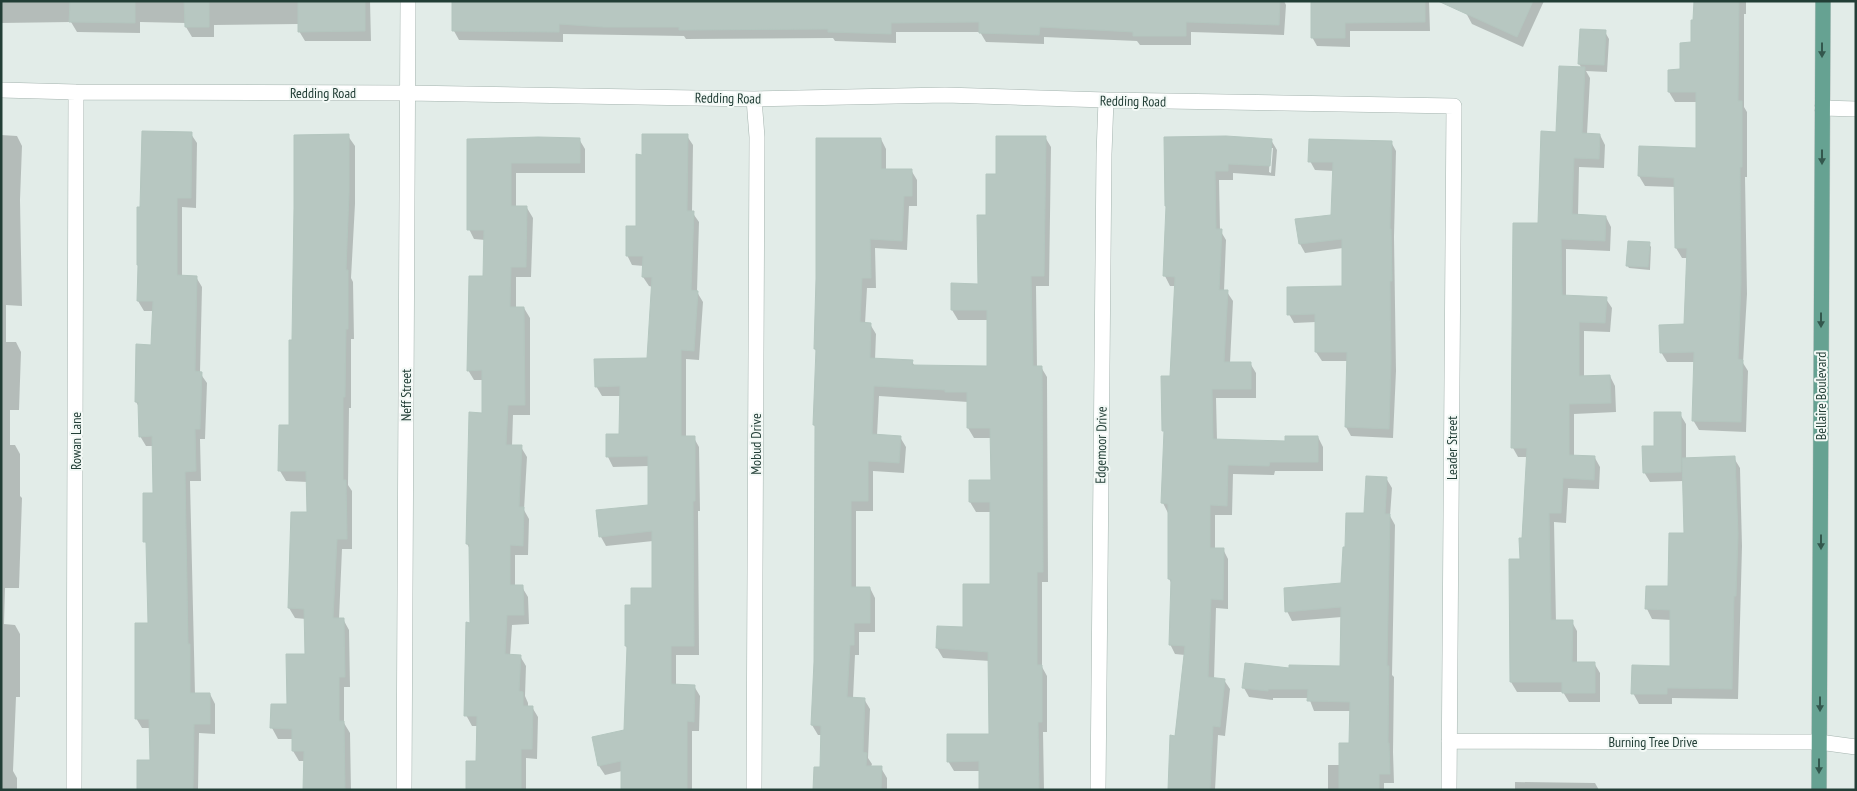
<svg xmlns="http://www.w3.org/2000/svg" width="1857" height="791" font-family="'PT Sans Narrow',sans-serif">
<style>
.shadow{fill:#0003;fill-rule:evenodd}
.building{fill:#b7c7c1;stroke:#b4c6bf}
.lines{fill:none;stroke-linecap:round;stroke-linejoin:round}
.street-casing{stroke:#a5b4af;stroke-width:16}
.primary-casing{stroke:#c1c9c7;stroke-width:16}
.street{stroke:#fff;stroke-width:15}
.primary{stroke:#66a292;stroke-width:15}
.oneway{fill:#33574d}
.labels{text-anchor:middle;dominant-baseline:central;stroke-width:4;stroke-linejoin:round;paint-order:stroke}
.street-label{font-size:14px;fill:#223e36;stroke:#f3f9f6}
</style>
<rect width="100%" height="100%" fill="#e2ece8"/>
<path class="shadow" d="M1,1H370L371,41H305L299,31V24L214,25V37H192L186,27V23L140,22V33L77,32L71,22L1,23Z
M454,1H1284L1286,5L1284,35L1191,32V45H1140L1137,41L1044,37V44L986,42L980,32H896V43L835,41L833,38L686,39L684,36L563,34V42L459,40L454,31Z
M1312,1H1429L1430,31H1350V47L1317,46L1312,37Z
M1471,1H1544L1523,47L1472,24L1466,13Z
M1695,1H1746V14H1744V107L1747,112V177H1745L1747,294L1743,363L1748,371L1746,432L1699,430L1693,420L1695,362H1667L1661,352L1686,325L1688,258H1682L1676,248L1675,187L1645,186L1639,176L1698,149L1697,102H1675L1669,92L1682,71L1692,44Z
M1605,32L1609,39L1607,72L1586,71L1590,78L1587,134L1600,135L1605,145L1604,168L1579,167L1578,216L1606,217L1611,227L1610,251L1566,249V297L1606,299L1612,308L1610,332L1584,331V377L1610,376L1615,386L1616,412L1574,414V456L1595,458L1600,467L1599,489L1568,488L1566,523L1554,522L1556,622H1572L1577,631V663H1594L1600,673V702H1569L1563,692H1517L1511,682L1528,457H1518L1513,448L1540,224L1557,133L1582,68L1579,64Z
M191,134L197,143L196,208L182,207V277H196L202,287L200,373L207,383L205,439H200L201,481H190L195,694H210L215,704V734L199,733L198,790H138L151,762V728H142L136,718L149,625L148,547L145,541L154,494L153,446H146L140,436L139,407L136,402L153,346L154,311H144L138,301L141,208Z
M1,135L17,136L22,146L20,200L22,306L6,305V342H16L21,352L19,410H10V445H15L20,454V496L22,498L19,588H5L4,624L15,625L20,634V697H16L13,771L17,778V790H1Z
M348,136L355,146V204L351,278L353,282L354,339H351V408H349L348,485L352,491V549H342L339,619H343L349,630L350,687H344V723L350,733L351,790H304L305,761H299L293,751V739H278L272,728V705L288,706L306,655V619L295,618L289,608L308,513V482L286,481L280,471L290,427L293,341Z
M687,136L693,145L692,212L699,222L697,292L703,302L699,360L686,359V438H694L699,447L700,511H698L699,655H676V686H694L700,696L699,731H692V790H622V771L605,775L599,766L626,731L628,650L626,646L632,606L653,589V541L606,546L601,537L649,506V466L613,467L608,457L621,435V396H602L596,386L649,359L653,287L649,286L643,277L644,266L632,265L627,255L637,227L643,156Z
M1045,137L1051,147L1049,286H1036L1037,367H1041L1047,377L1048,582H1042V667L1047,676V732H1043L1044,790H980V771H954L948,761L990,735V661L943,658L937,648L938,627L964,628L992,585L991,512H976L970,502V482H992V438H974L968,428V402L879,396L877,436L900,437L906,447L904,473L873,471V511H856V588H870L875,598V632H859V655H855L853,698L864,699L870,709L868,758L872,764L871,767L881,768L887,778V790H814L821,769L822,735H818L812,725L815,662L816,428L814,425L817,353L815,349L881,139L886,149V170H911L917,180V206H909L907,250L875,248L876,288H867L865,324H870L876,334L875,360L912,362L915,366L988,367V320H958L952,310L979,285L988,216L997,176Z
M1165,138L1271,140L1277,150L1275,176L1233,173V180H1219L1220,230L1226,240L1224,291L1227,292L1233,301L1230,363H1250L1256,373V398H1216L1217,440L1286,443L1318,437L1323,447V471H1275L1274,475L1233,474L1232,515H1215V549H1223L1228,559V609L1216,608L1214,679L1224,680L1230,689L1225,736L1218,735L1215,790H1169L1185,655L1175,654L1170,644L1172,584L1169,579L1168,513L1163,503L1165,434L1164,431L1171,377L1176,286H1170L1165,276L1168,209L1166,206ZM1270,148H1273L1271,173L1269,172Z
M579,139L585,149V173H516V207L527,208L533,218L531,277H516V308H524L530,318V415H513L512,446L521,447L527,457L524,510L529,519L528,555H515V587H522L528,597L529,624L512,625L510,656H520L526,666L525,696L528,703V707H532L538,717L537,759L526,758V790H467L477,762L478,726H472L466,715L472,624L470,549L467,544L483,414L484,380H474L468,370L484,277L485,240L474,239L469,229V140Z
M1391,142L1396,151L1394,237L1396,371L1393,438L1351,436L1346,427L1348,361H1322L1316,352V322L1294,323L1289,314L1343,287V248L1305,253L1300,244L1332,216L1334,171L1315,170L1310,161Z
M1649,244L1651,247L1650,270L1629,268L1627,265Z
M1680,414L1686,424V459L1734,458L1740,468L1742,546L1738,699L1672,698V704H1639L1633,693L1671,668L1672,620L1652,619L1647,609V587L1669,588L1685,535L1684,481L1650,482L1644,472L1655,447Z
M1386,478L1392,488L1390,516L1395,525L1392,675L1394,677L1393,752L1394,783H1384V790H1328V765H1340L1350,745L1351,711H1314L1309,698H1273V700L1249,697L1244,688L1290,669L1342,667V617L1292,621L1287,611L1343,584L1347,549Z
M1515,782L1595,783L1599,790H1515Z"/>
<path class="building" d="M70,1H135V23L69,22Z
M184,1H209V27H185Z
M298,1H365V31L298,32Z
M452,1H1280L1279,25L1186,22V36H1133V32L1040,27L1039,35L979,33V22L891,23V34L828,32V29L679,30V27H603L559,24V32L452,31Z
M1311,1H1425V22L1345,23V38H1311Z
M1438,1H1533L1517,37Z
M1694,1H1739L1738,101H1742V167H1740L1741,283L1738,359L1743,360L1741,422L1692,421L1694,352L1660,353L1659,325L1684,324L1687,248H1675L1674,178L1638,176L1639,146L1696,148V92H1668V70L1680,69V43L1691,42V20H1693Z
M1580,29L1606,30L1604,65L1578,64Z
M1559,66L1585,67L1582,133L1600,134L1599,159L1574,158L1572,214L1606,216L1605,241L1561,239L1562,295L1607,297L1605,323L1579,322V376L1610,375L1611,403L1569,404V455L1595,456L1594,480L1563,478L1561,513H1549L1551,620H1573L1572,662H1595V693H1562V682H1510L1509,559H1520L1519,538H1522L1527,448H1511L1513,223H1538L1541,131L1556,132Z
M142,131L192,132L191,198H177V275L197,276L195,371L202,372L200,429H195L196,471L185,472L188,644H190V693H210V724H194L193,790H137V760H150L149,719H135V623H148L146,542H143V493H153L152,436L139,437L138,402H135L136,344L151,345L153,301H137L138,265H137V207H140Z
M349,134V193L346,270H348V329H346L345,397H343V480H346L347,539H337L333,618H344L345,677H339V721H344L345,790H303L304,751H292V729L270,728L271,704H287L286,654H305L304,609L288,608L291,512H307L306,471H278L279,425H289V340H292L294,208V135Z
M642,134H688L687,211H694L691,290L698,291L694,351L681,350V436H695V501H693L694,646H671V684L695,685L694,722L687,721V790H621V761L598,766L592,737L624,730L627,646H625V605H631V588H652V531L599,537L596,510L648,505V456L606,457V434H619L620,386L595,387L594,359L647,358L652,277H642L643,256H626V226H636V154L642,155Z
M996,136H1046L1044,276H1031L1033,366H1042L1043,572H1037V665H1042V722H1038L1039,790H979V761L947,762V734H989L988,652L936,648L937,626L963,627V584H990V502H969V480H991L990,428H967V392H945V390L874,386L872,434L901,436L899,463L868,461V501H851V587H870V623H854V645H850L847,697L865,698L863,752L867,753L866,766H882L881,790H813L814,767H820L821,726L811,725L814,662L815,425H813L816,349H814L816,279V138H881V169H912V196H904L902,241L870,239L871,278H862L860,322L871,323L870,358L913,360L912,365L987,366V310H951V283L978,284L977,215H986V174H996Z
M1226,136L1272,139L1270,166L1228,164V171H1215L1216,229H1222L1219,290H1228L1224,362H1251V389H1212L1213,439L1285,441V436H1318V462H1270L1269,466L1228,465L1227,506L1210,505V548H1224L1223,600L1211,599L1208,677L1225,679L1220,727L1213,726L1210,790H1168L1170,735L1175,736L1185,646L1169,645L1171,579H1168V504L1161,503L1164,431H1162L1161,376H1170L1175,277L1163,276L1166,206H1165L1164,137Z
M538,137L580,138V163H511V206H527L526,267H511L510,307H524L525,405H508L506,445H522L519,507H524L523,546L510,545V585H523L524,615H507L505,654L521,655L519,691L523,692V706H533L532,749H521V790H466V761H476L477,716H464L466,622L470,623L469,544H466L469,412L482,413V370L467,371L469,276H483L484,230H467V139Z
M1309,139L1392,141L1390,229H1391L1392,281H1390L1391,362L1389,429L1345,427L1347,352H1315V314L1287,315V287L1342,286V239L1299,244L1295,219L1331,215L1333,162H1308Z
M1628,241L1650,242L1648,267L1626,266Z
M1654,412H1681V472L1643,473L1642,446H1654Z
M1735,456L1738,535L1736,596H1734L1732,689L1667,688V694H1631L1632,665L1670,666V610L1645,609L1646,586H1668L1669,533H1684L1682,458Z
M1366,476L1387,477L1385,514H1390L1387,666H1389L1388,743H1389L1390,774H1379V790H1339V743H1349L1350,702L1307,701L1308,689H1268V691L1242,688L1245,663L1289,668V665L1340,666L1341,607L1285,612L1284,588L1341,583L1343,547H1345L1346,513H1364Z"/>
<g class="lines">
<g class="street-casing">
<path id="street" d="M1,90L76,92L407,93L754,99L945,95L1106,100L1454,106L1449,790
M754,99L757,137L754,790
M1822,108L1856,109
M1449,741L1819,742L1856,747
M74,790L76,92
M404,790L408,1
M1098,790L1104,154L1106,100"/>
</g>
<g class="primary-casing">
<path id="primary" d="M1819,790L1823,1"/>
</g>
<use href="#street" class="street"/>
<use href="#primary" class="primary"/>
</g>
<defs><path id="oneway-solid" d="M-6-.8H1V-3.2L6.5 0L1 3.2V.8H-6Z" transform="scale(1.25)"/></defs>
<g class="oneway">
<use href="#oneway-solid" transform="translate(1822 50) rotate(90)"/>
<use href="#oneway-solid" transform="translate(1822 157) rotate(90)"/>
<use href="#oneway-solid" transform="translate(1821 320) rotate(90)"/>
<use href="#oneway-solid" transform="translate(1821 542) rotate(90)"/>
<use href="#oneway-solid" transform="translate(1820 704) rotate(90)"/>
<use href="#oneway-solid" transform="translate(1819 766) rotate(90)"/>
</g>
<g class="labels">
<g class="street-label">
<text x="323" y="93">Redding Road</text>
<text transform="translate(728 98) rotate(1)">Redding Road</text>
<text transform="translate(1133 101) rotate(1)">Redding Road</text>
<text transform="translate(406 395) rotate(-90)">Neff Street</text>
<text transform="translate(1821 396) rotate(-90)">Bellaire Boulevard</text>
<text transform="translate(76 441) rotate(-90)">Rowan Lane</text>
<text transform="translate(756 444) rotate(-90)">Mobud Drive</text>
<text transform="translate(1101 445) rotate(-89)">Edgemoor Drive</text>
<text transform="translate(1452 448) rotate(-90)">Leader Street</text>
<text x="1653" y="742">Burning Tree Drive</text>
</g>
</g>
<rect width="1857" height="791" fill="none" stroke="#223e36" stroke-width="5"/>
</svg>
